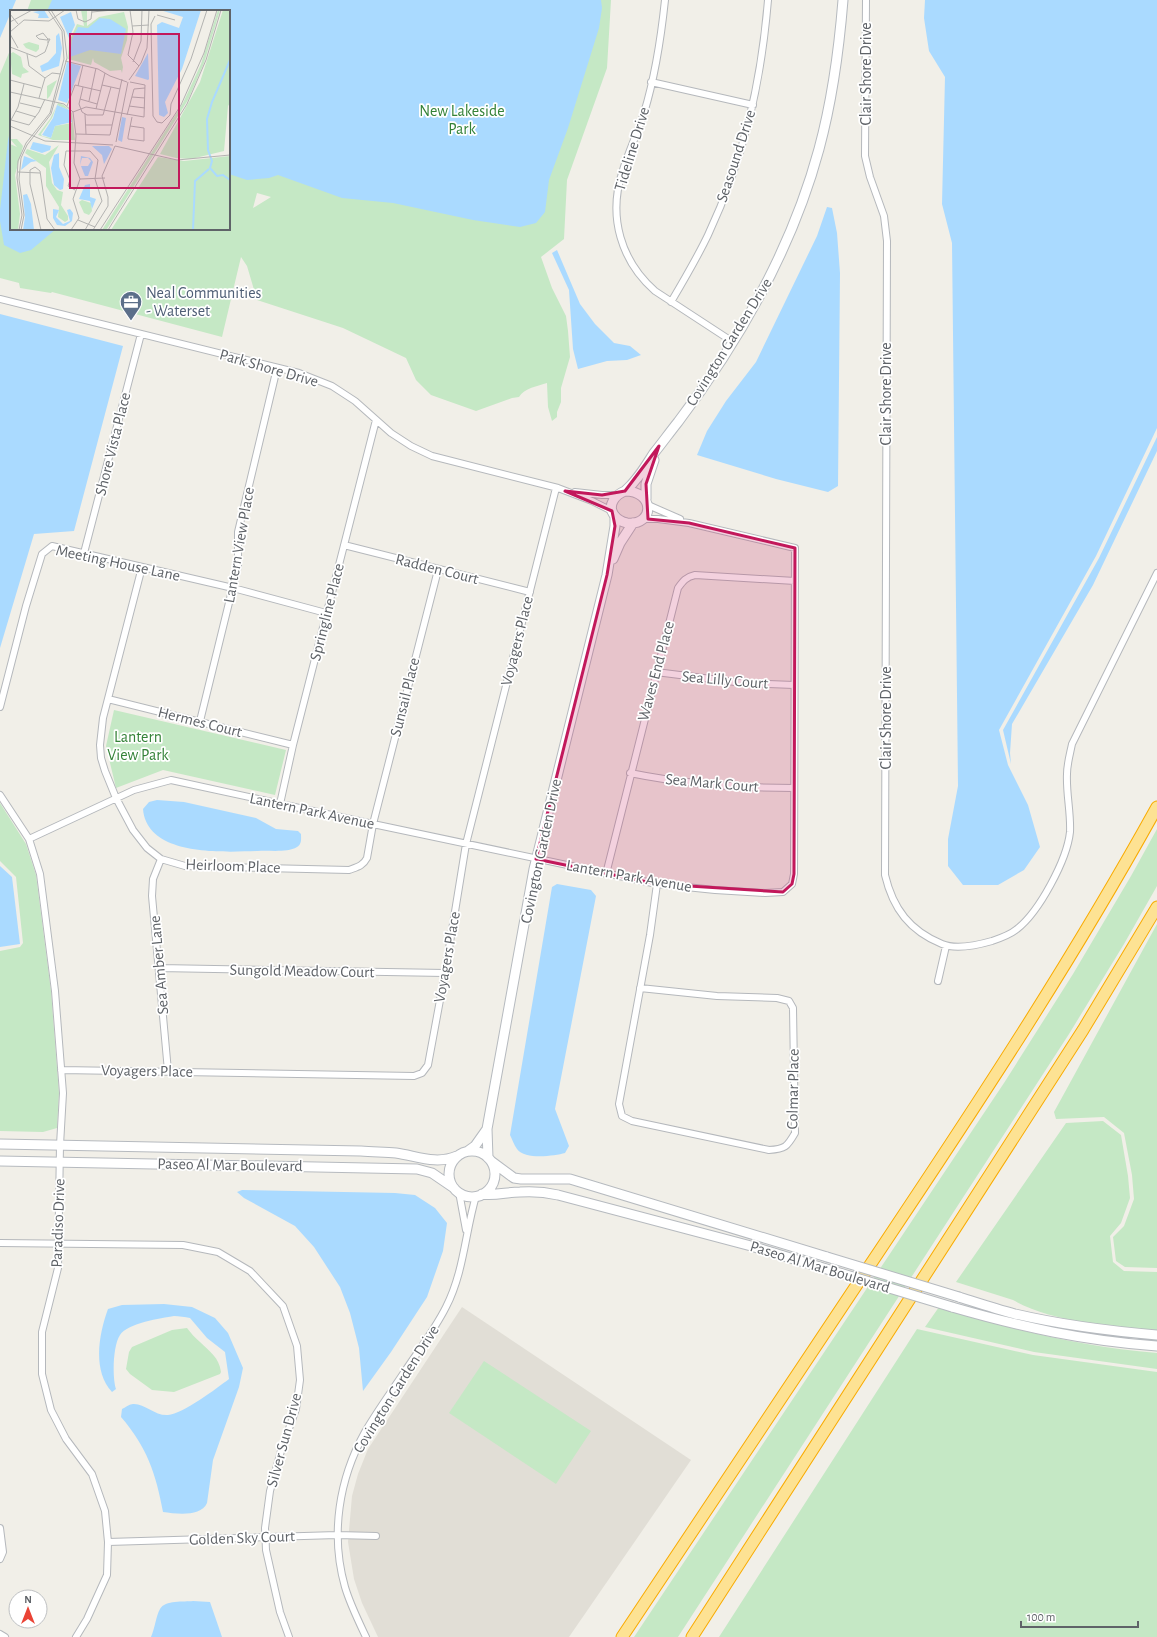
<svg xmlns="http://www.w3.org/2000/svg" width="1157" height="1637" font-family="'Alegreya Sans',sans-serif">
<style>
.education{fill:#e1ded6}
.green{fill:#c5e8c5;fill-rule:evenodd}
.water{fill:#aadaff}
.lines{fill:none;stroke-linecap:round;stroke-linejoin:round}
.street-casing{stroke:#b5b8bc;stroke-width:8}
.secondary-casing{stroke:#b6babf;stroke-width:11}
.highway-casing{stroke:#f9ab00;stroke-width:13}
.street{stroke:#fff;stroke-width:6}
.secondary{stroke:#fff;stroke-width:9}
.highway{stroke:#fde293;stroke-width:11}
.secondary-bridge-casing{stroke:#b6babf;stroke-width:11;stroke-linecap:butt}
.secondary-bridge{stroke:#fff;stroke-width:9}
.marked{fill:#c2185b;fill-opacity:0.2;stroke:#c2185b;stroke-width:3;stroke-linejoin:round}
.labels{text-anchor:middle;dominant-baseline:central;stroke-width:3.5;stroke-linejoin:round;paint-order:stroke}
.street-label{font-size:16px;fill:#5f6368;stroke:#fff}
.park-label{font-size:16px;fill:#348238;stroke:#fff}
.service-label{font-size:16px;fill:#4e5e75;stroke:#fff;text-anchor:start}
.inset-river{fill:none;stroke:#aadaff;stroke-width:2}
.inset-road{fill:none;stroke:#b3b3b1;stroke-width:1}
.view{fill:#c2185b;fill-opacity:0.15;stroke:#c2185b;stroke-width:2}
.inset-edge{fill:none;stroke:#5f6368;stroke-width:2}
</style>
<rect width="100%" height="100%" fill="#f1efe8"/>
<path class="education" d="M462,1307L691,1460L569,1637H378L362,1603L354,1579L348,1542L352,1496L358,1474L368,1449Z"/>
<path class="green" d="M31,0H611L607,68L567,180L564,239L541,257L552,288L566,316L568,331L570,357L561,388V402L557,412V417L552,421L548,407L547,383C538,386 524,388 519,397L512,398L476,411L431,395L416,380L406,358L343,328L257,300L247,266L241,257L222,337L52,292L51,293L20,288L19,283L0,278V74L11,48V229H229V11H27ZM257,193L271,197L253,208Z
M114,710L286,750L275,795L163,770L116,788L106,746Z
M0,803L26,844L36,875L51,991L59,1093L57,1128L43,1132L0,1131V951L20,947L23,943L16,877L0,861Z
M1157,829V886L1124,944L1069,1034L678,1637H634L1004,1083L1073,974L1131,876Z
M1157,924V1268L1125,1267L1116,1261L1113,1237L1124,1226L1134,1199L1132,1175L1124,1133L1104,1117L1056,1119L1054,1112Z
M1103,1121L1121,1135L1128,1176L1130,1198L1121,1223L1110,1236L1113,1262L1124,1271L1157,1272V1330C1112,1327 1052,1322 1013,1300L956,1282L1066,1123Z
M939,1307C1010,1329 1082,1347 1157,1353V1369L1034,1352L925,1327Z
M187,1328C191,1333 195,1338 200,1342C210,1352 219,1357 221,1372L220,1374L174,1392L152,1390L130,1374L126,1369L129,1352L132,1347L172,1330Z
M917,1329L1033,1355L1157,1372V1637H719Z
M484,1361L591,1431L556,1484L449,1413Z"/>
<path class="water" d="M0,0H16L0,38Z
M52,0H601L602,8L599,28L568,128L549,180L545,212L536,223L520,227L473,220L393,203L342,198L278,175L269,178L247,180L229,174V11H47Z
M925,0H1157V428L1096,556L999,730L1008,765L1028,805L1040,847L1024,870L998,885H963L948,866V839L958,786L952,243L942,204L945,77L929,51L924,18Z
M11,127V229H56L31,250L20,253L4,245L0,221V210L8,140Z
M827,207L832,208L837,233L840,273L838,486L828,492L776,479L697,455L707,431L726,401L756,362L817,236Z
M557,250L580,304L595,324L614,343L630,346L641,355L627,360L607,361L578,369L573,349L569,290L552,253Z
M0,314L123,346L74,531L34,534L0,648Z
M1157,437V451L1093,585L1012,724L1010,753L1011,764L1003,730L1099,558Z
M157,800L184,802L256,818L276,829L298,831L301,834C301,839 302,844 297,847C287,853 269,850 258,851C224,852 147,857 143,809L149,802Z
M0,866L12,877L20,944L0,947Z
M557,884L591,890L596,896L555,1109L569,1146L565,1153C554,1156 525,1160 517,1149C514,1145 512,1139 510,1135L552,887Z
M242,1190L395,1193L415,1195L435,1208L447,1223L443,1251L427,1297L391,1352L363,1391L359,1348L350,1313L340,1287L314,1247L295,1226L244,1198L237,1192Z
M164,1304L192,1307L215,1318L228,1333L243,1368L239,1387L213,1460L207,1503C201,1517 177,1514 163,1512C156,1474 147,1447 121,1417L122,1409C126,1407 130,1404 133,1404C144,1403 155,1416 168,1415C183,1414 217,1388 229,1379L225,1352L207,1338L190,1318C185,1317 179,1316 174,1316C161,1318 128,1323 120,1335C113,1345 112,1377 116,1389L112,1392C92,1370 99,1334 108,1309L122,1305Z
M193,1601L210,1602L222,1637H151C155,1628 156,1616 160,1609C165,1600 184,1602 193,1601Z"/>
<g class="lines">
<g class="street-casing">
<path id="street" d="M665,0C661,38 655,77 644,113C637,134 628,153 622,173C608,217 621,261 655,291L733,342
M866,0L865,156L870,177L884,216L887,241L885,875C893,909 910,931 942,944C956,950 978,945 992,941C1001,938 1010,935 1017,929C1039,912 1067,860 1070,832C1071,813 1066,793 1067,774C1067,764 1070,754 1072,744L1157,573
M651,82L753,105
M0,299L299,373L332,386L355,401L391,433L411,446L432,456L558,488L592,501L612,511
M671,302C684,280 697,258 708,235C744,158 761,84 768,0
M575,492L602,495H616
M648,505L680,519
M344,545L530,592
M84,553L141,334
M142,567L103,718L100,745L101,758L105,771L116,798L133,830L147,848L161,859L185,866L349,870C357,867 363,866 367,858L373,824L438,570
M656,672L743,683L794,685
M108,699L293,745
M0,707L26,606L42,554L52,546L233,588L326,613
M200,721L238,566V532L277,368
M630,773C684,784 738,788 794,788
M0,795L29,839L40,874L55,991L63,1093L60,1145L58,1268L42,1332V1374L51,1410L66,1439L92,1474L105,1511L108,1542L107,1575L87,1619L76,1637
M280,804L293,745L376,420
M29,839L134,790L171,780L373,824L657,884L715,890L765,893L783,892L792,884L794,874L795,548L689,523L658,519H643
M161,859L153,879L152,896L168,1071
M606,874L678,588C683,581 686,577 695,575L795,581
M159,968L445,973
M938,981L946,946
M640,988L717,996L777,998L789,1001L793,1008L795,1133C787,1147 785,1149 769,1150L632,1121L622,1116L619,1104L650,935L657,884
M61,1070L414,1076L422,1073L428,1065L445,973L466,844L556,488
M459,1192L466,1230
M0,1243L183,1245L218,1252L250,1271L283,1306L297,1346L300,1380L296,1409L281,1451L270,1491L265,1528L266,1550L280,1612L289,1637
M0,1528L3,1552L0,1559
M108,1542L337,1535L376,1536
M0,1634L5,1637
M366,1637C358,1620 350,1604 345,1587C330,1534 339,1479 365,1432C377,1411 392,1391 405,1371C419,1350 435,1329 446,1307C464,1272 465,1233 476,1196"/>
</g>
<g class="secondary-casing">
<path id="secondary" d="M625,491C637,481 645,467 654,453C662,443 670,432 678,422C740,340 792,249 819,149C832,101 839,50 843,0
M625,491C655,491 655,526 627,523C622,522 617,519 614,515C607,505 615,495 625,491Z
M646,499V484L654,460
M613,559L620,543L633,523
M0,1144L361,1151C373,1152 385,1152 396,1153C417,1156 436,1165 457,1156
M468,1151L475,1146L487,1129
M449 1174a23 23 0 1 1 46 0a23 23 0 1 1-46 0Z
M488,1158L487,1129L534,869L607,575L615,526V517
M0,1161L417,1169L432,1173L454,1188
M491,1161L514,1178L521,1179H570L827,1257
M482,1194C495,1196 507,1192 520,1192C533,1191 545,1192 558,1195L751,1246L820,1267
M959,1297C978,1303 996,1309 1015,1314C1062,1325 1109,1331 1157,1335
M952,1307C1021,1327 1085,1341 1157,1346"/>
</g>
<g class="highway-casing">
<path id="highway" d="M622,1637C710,1505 798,1373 886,1241C981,1099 1074,957 1157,807
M692,1637L1083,1030L1157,907"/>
</g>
<use href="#street" class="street"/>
<use href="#secondary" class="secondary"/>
<use href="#highway" class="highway"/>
<g class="secondary-bridge-casing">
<path id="secondary-bridge" d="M827,1257L959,1297
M820,1267L952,1307"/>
</g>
<use href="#secondary-bridge" class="secondary-bridge"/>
</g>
<path class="marked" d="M659,446L646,484L648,519L689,523L795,548L794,874L792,884L783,892L657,884L536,859L607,575L615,526L612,511L565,491L602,495L625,491Z"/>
<defs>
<g id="office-pin" transform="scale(1.15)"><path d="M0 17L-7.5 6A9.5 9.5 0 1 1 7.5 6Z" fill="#5c6f8a" stroke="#fff"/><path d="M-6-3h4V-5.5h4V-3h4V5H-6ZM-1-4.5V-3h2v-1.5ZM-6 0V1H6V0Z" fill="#fff"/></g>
</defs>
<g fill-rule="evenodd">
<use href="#office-pin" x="131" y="302"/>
</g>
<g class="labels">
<g class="street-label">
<text transform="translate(866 74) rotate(-90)">Clair Shore Drive</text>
<text transform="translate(632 149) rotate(-73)">Tideline Drive</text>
<text transform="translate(736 156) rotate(-72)">Seasound Drive</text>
<text transform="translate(729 342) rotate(-58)">Covington Garden Drive</text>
<text transform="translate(269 368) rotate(16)">Park Shore Drive</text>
<text transform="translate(886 394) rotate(-90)">Clair Shore Drive</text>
<text transform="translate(113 444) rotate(-76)">Shore Vista Place</text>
<text transform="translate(239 545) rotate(-80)">Lantern View Place</text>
<text transform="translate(118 563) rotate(12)">Meeting House Lane</text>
<text transform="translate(437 569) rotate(14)">Radden Court</text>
<text transform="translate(327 612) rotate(-76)">Springline Place</text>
<text transform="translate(517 641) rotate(-76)">Voyagers Place</text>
<text transform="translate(656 671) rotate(-75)">Waves End Place</text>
<text transform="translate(725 680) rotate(5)">Sea Lilly Court</text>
<text transform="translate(405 697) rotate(-76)">Sunsail Place</text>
<text transform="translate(886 718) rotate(-90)">Clair Shore Drive</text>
<text transform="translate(200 722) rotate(14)">Hermes Court</text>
<text transform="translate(712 783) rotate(5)">Sea Mark Court</text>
<text transform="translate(312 811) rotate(12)">Lantern Park Avenue</text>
<text transform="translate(541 851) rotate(-78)">Covington Garden Drive</text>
<text transform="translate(233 866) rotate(2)">Heirloom Place</text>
<text transform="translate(629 876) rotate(10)">Lantern Park Avenue</text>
<text transform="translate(447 957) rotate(-80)">Voyagers Place</text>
<text transform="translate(159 965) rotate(-95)">Sea Amber Lane</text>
<text transform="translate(302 971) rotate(1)">Sungold Meadow Court</text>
<text transform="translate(147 1071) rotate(1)">Voyagers Place</text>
<text transform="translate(793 1089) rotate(-89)">Colmar Place</text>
<text transform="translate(230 1165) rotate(1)">Paseo Al Mar Boulevard</text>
<text transform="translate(58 1223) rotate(-88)">Paradiso Drive</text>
<text transform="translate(820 1267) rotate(17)">Paseo Al Mar Boulevard</text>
<text transform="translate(396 1389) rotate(-58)">Covington Garden Drive</text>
<text transform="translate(284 1440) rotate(-75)">Silver Sun Drive</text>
<text transform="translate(242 1538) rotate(-2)">Golden Sky Court</text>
</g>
<g class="park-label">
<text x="462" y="111">New Lakeside<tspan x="462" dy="18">Park</tspan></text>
<text x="138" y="737">Lantern<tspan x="138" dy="18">View Park</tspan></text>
</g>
<g class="service-label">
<text x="146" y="293">Neal Communities<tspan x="146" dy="18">- Waterset</tspan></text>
</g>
</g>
<g transform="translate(10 10)">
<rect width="220" height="220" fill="#f1efe8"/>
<path d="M71,0H77V16L89,7L114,2L118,17L117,30L111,48L113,57L112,63L111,60L100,61L84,52L83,48L81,55L58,49L59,32L67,14L74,16ZM208,0H210L194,53L178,90L97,219L92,220L173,93L191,54ZM213,0H220V93L218,96L214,141L181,149L166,148L150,144L190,72ZM19,32L29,35V39L26,42L16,38L13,34ZM3,42L11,47L13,57L19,62L12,64L11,68L2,64L0,44ZM47,70L40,86L37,89V76ZM48,93L54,95L62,103L65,130H43L28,125L40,109ZM47,95L59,100L62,113L45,116L41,128L32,126L31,124L42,108ZM0,129H7L13,136L5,165L10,204L8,220H0V134L7,137ZM49,135L39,152L42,173L47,180L53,182L51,195L58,206V210L55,212L48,207L49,197L36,176V158L15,143L17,139L35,145ZM220,146V220H101L148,147L174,151ZM72,190L81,193L82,201L79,205L74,203L69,192Z" fill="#c5e8c5" fill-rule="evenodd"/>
<path d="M34,0L39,8H28L29,4L23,2ZM150,0H191L172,59L155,92L158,103L154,107L149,105L147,15L152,12L169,18L173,7ZM61,2L65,15L59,28L50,7ZM90,8L100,9L116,19L111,44L80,40L60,47L62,29L68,17L78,18ZM49,23L52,38L49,56L32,62L30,56L38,52L46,43V26ZM138,43L139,69L138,70L125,66ZM57,52L71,56L57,93L48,90ZM47,95L59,100L62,112L45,116L41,128L32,125L43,108ZM112,107L116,108L112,132L108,130ZM23,132L41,136L40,140L32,143L20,139ZM82,136H99L102,139L94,154L92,145ZM49,143V157L54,169L53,179L50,180L44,175L41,158L44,145ZM14,146L27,151L21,152L11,160ZM71,146L80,148L83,152L78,166H75L71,156H78L81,151L78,148H72L70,155ZM80,174V187L86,189L82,199L80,191L69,189L75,175ZM17,184L21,194L24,220H13L15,207L13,185ZM43,199L49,200L46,207L53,214L60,211L57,200L60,199L63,203L62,211L55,216L47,215L43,208Z" fill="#aadaff"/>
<path class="inset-river" d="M220,50L202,92L197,109L198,140L202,151L200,158L207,166L213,165L220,170M183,220L185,171L199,159"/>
<path class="inset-road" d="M66,0L68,9L75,12L81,9L82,0M120,0L123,22L118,45L129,56M82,2L103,0M0,4L8,14M147,5L165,10M145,6L141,14L143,106L147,112L152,113L160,105L161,94L181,49L197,0M0,12L22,0M122,16L139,15M0,22L14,10L39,11L55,0M0,24L8,38M0,37L26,47L35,42L38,34V29L37,28L33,23L26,26L29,29L37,30L38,29H40L38,33M17,44L19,56L35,68M55,51L88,59L100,66L117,72M123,52L131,31L132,0M0,70L31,78M119,70L131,53L137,38L139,0M14,74L8,97L1,110L19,115L29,102L35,89M92,75L110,79M68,76L73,55M73,77L69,94L72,102L77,105H93L101,77M0,82L54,94L63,102L66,126L64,153L70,169L63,189L69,208L61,220M122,87L135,88M29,88L35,68L42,63L51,64M70,89L87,94M79,91L86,58M10,93L31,98M57,96L65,75L91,81M119,96L135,98M86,99L95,63M6,101L26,107M63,102L76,97L134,107L135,75L120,72M75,104L76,124M117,105L124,79L135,78M75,115H102M0,116L35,131L103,135M120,116L134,118V131L118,129V127L122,107M66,124L100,125L112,69M106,132L118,72M105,136L167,150L220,145M8,162L30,163M70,169L95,168M65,180L58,176L60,170L54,155L56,141H80L88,150L85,169L92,191L75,220M68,210L85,217M9,220L12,205L7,168L8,151L16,133L40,103L54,49L52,21L38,0M11,220L14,205L9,169L11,148L17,135L41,104L57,48L54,21L41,0M31,220L20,174V160L25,157L30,161L37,209L45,220M83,220L98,196V187L92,166L105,136M90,220L171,95L194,43L207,0M98,220L177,94L196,50L211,0"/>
<path class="view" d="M60,24H169V178H60Z"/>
<rect width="220" height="220" class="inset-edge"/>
</g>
<g transform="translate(28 1609)"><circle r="19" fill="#ffffff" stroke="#bfc1c3"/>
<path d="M0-3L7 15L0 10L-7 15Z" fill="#ea4335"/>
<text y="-6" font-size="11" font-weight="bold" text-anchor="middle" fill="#5f6368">N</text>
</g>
<path d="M1021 1621v6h117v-6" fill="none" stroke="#5f6368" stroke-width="2"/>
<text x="1027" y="1621" font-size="12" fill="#5f6368" stroke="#ffffff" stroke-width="3" paint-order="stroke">100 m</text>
</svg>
